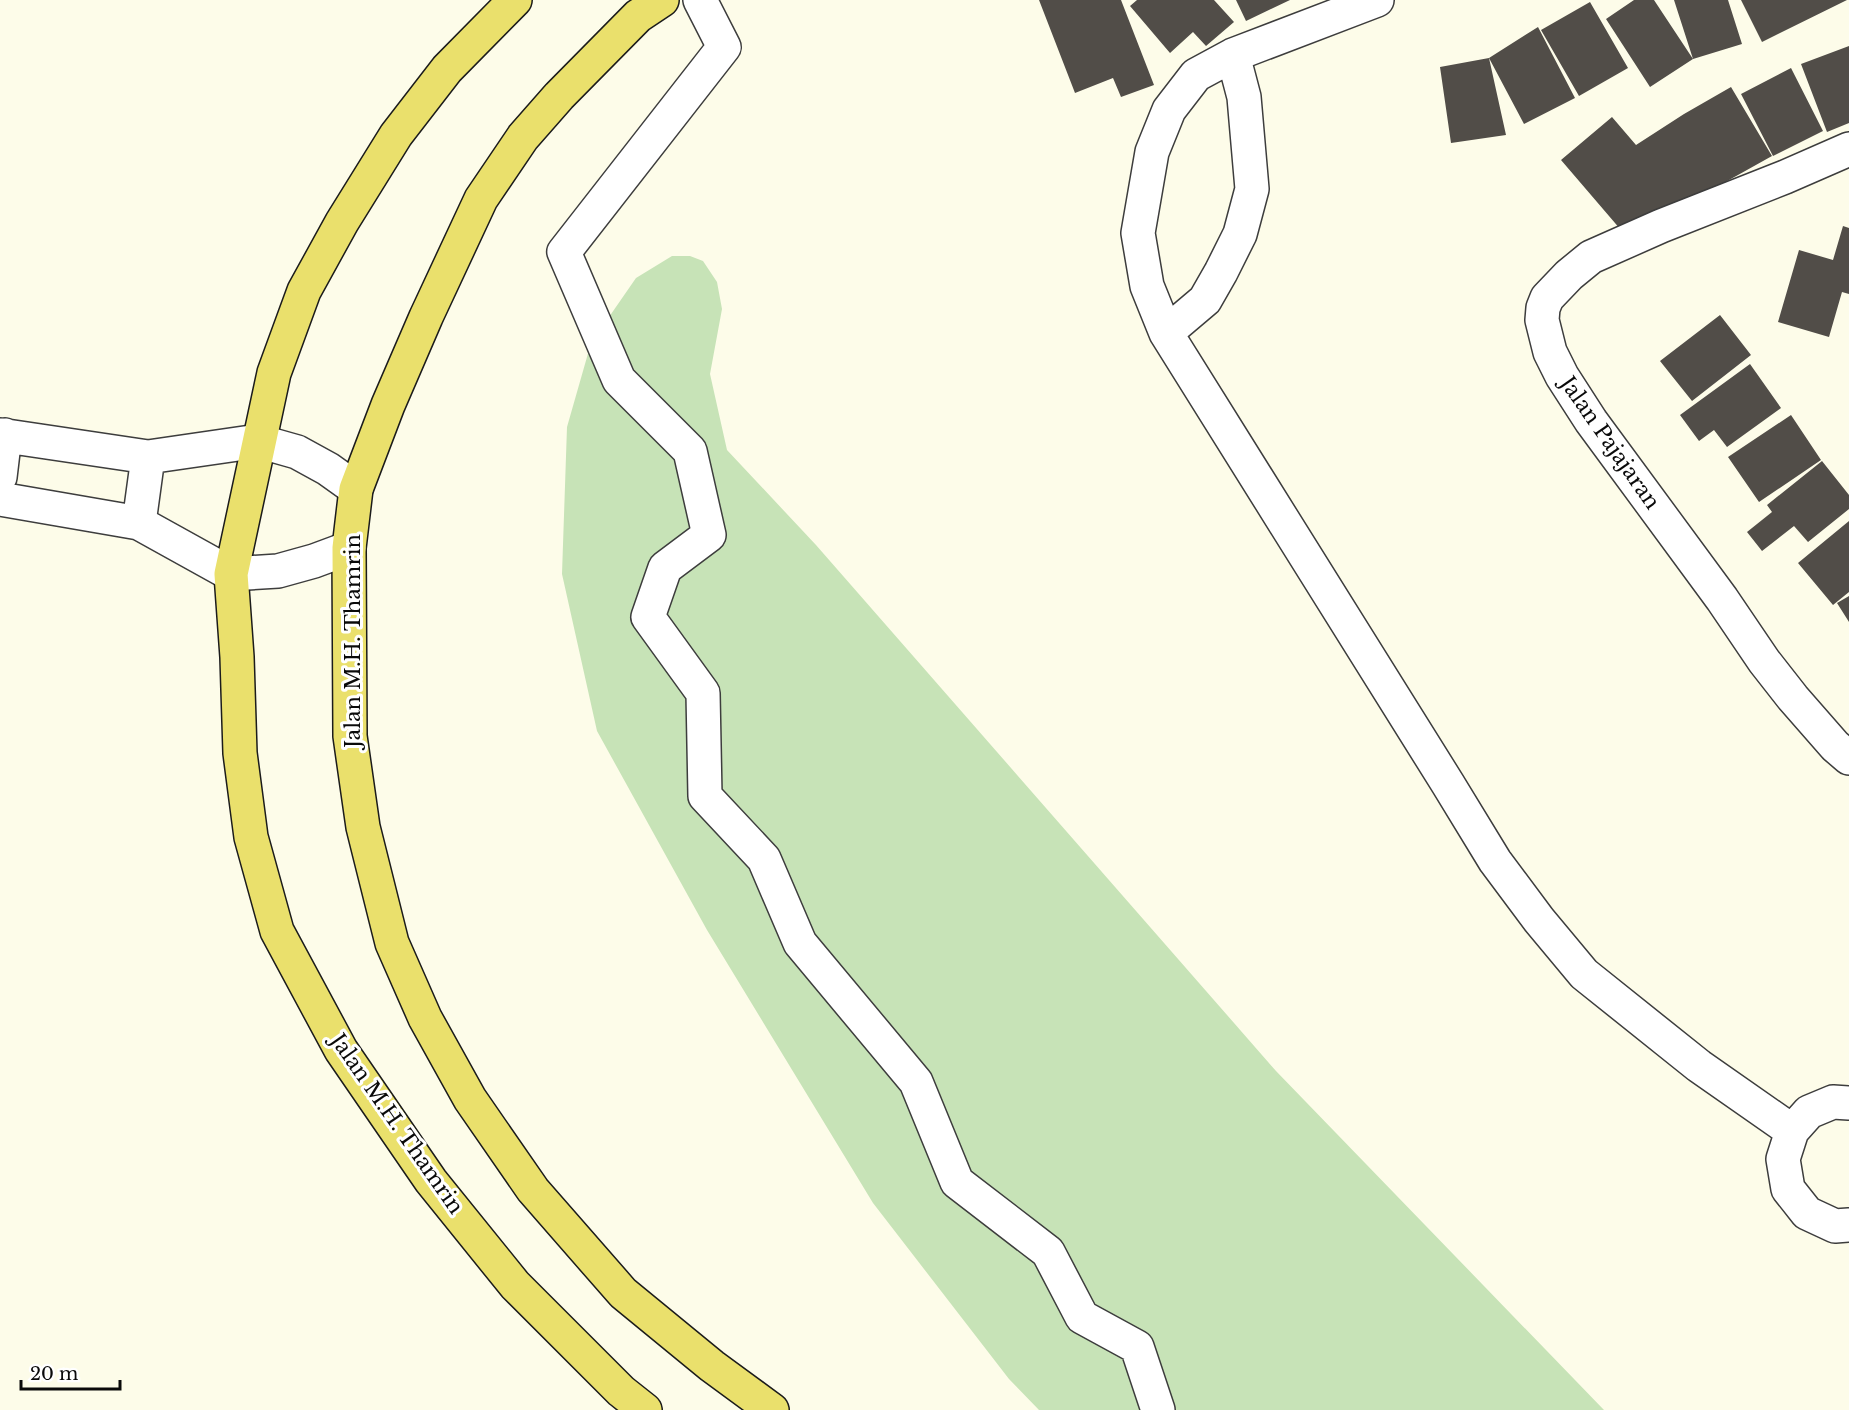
<svg xmlns="http://www.w3.org/2000/svg" width="1849" height="1410" font-family="'Libre Baskerville',serif">
<style>
.green{fill:#c7e3b7}
.building{fill:#514d48}
.lines{fill:none;stroke-linecap:round;stroke-linejoin:round}
.minor-casing{stroke:#3d3d3d;stroke-width:36}
.major-casing{stroke:#1b1b1b;stroke-width:36}
.minor{stroke:#fff;stroke-width:33}
.major{stroke:#eae06c;stroke-width:33}
.labels{text-anchor:middle;dominant-baseline:central;stroke-width:6;stroke-linejoin:round;paint-order:stroke}
.street-label{font-size:21px;fill:#0a0a0a;stroke:#fff}
</style>
<rect width="100%" height="100%" fill="#fdfce9"/>
<path class="green" d="M672,256H690L703,261L717,282L722,309L710,374L727,450L816,545L1276,1071L1604,1410H1039L1009,1379L873,1203L707,930L597,731L562,574L567,427L591,343L636,278Z"/>
<path class="building" d="M1039,0H1121L1154,85L1121,97L1113,78L1075,93Z
M1137,0H1214L1234,22L1206,46L1193,32L1170,53L1130,6Z
M1236,0H1290L1246,21Z
M1634,0H1654L1693,59L1650,87L1606,19Z
M1674,0H1728L1742,44L1693,59Z
M1741,0H1847L1762,42Z
M1590,2L1628,68L1579,96L1541,30Z
M1538,27L1575,98L1524,124L1489,58L1506,135L1451,143L1440,67L1489,58Z
M1849,46V123L1827,132L1801,64Z
M1791,68L1823,131L1773,156L1741,94Z
M1731,87L1772,156L1627,237L1561,160L1612,117L1636,145L1684,114Z
M1843,226L1849,228V294L1842,292L1829,337L1778,322L1799,250L1833,260Z
M1720,315L1751,355L1692,401L1660,361Z
M1750,364L1781,408L1727,447L1714,430L1699,441L1680,415Z
M1791,415L1821,460L1759,502L1728,457Z
M1822,461L1849,495V509L1808,542L1794,526L1762,551L1747,532L1772,512L1767,505Z
M1849,521V592L1833,605L1798,563Z
M1849,596V622L1837,603Z"/>
<g class="lines">
<g class="minor-casing">
<path id="minor" d="M700,0L724,47L564,252L619,380L690,451L709,535L665,568L648,617L703,693L705,796L764,859L800,943L916,1082L957,1182L1048,1252L1082,1317L1137,1347L1158,1410
M1377,0L1233,55L1196,75L1169,110L1152,152L1138,233L1147,286L1166,333L1448,784L1495,861L1539,920L1584,974L1699,1066L1792,1131
M1849,149L1785,177L1661,226L1591,257L1569,275L1547,298L1543,308L1542,320L1550,352L1562,376L1591,421L1722,599L1764,661L1793,698L1835,746L1849,758
M1166,333L1205,300L1221,272L1240,234L1252,189L1244,97L1233,55
M0,435L148,457L258,441L297,452L328,469L356,489
M0,477L5,435
M0,499L139,523L231,574L278,571L314,561L349,548
M139,523L148,457
M1849,1103L1833,1102L1809,1112L1792,1131L1783,1159L1788,1189L1807,1213L1835,1226L1849,1225"/>
</g>
<g class="major-casing">
<path id="major" d="M515,0L447,69L396,135L342,222L304,291L274,373L231,574L237,657L240,753L251,837L277,931L341,1050L431,1181L515,1285L621,1391L645,1410
M662,0L638,16L559,96L523,137L481,199L426,317L388,405L356,489L349,548L350,736L363,827L392,943L425,1018L470,1099L533,1190L623,1293L712,1366L772,1410"/>
</g>
<use href="#minor" class="minor"/>
<use href="#major" class="major"/>
</g>
<g class="labels">
<g class="street-label">
<text transform="translate(1610 443) rotate(55)">Jalan Pajajaran</text>
<text transform="translate(353 641) rotate(-90)">Jalan M.H. Thamrin</text>
<text transform="translate(397 1124) rotate(55)">Jalan M.H. Thamrin</text>
</g>
</g>
<path d="M21 1380v9h99v-9" fill="none" stroke="#0a0a0a" stroke-width="3"/>
<text x="30" y="1380" font-size="18" fill="#0a0a0a" stroke="#ffffff" stroke-width="4.5" paint-order="stroke">20 m</text>
</svg>
